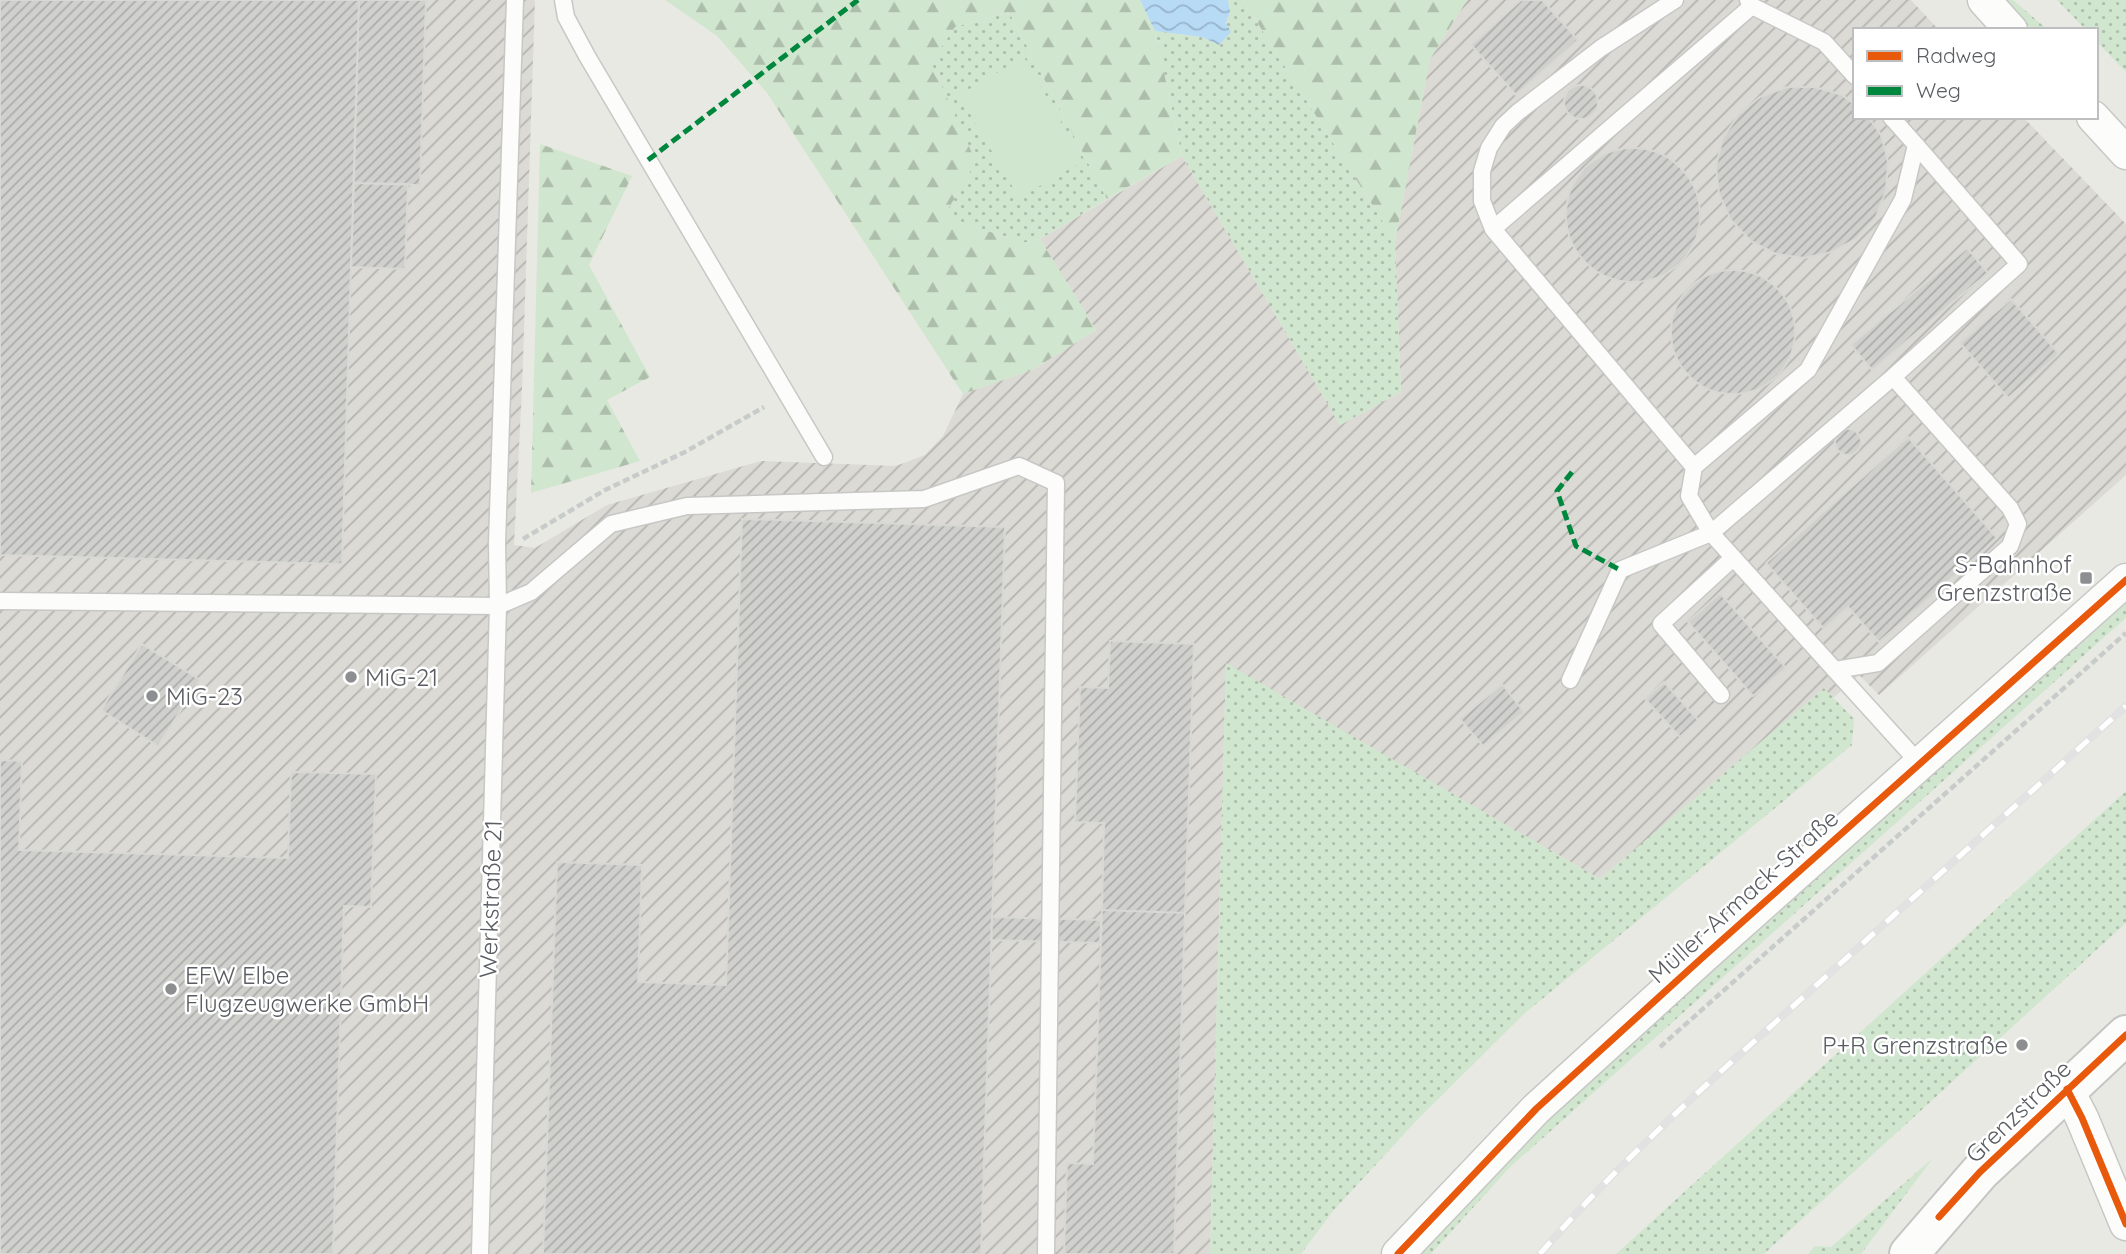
<svg xmlns="http://www.w3.org/2000/svg" width="2126" height="1254" font-family="Quicksand,sans-serif">
<style>
.industrial{fill:url(#industrial-furrows)}
.grass{fill:url(#grass-dots)}
.forest{fill:url(#forest-firs)}
.park{fill:#d1e6cf}
.water{fill:url(#water-waves)}
.building{fill:url(#building-hatch);stroke:#d8d8d4;stroke-width:2}
.lines{fill:none;stroke-linecap:round;stroke-linejoin:round}
.service-casing{stroke:#c7c7c6;stroke-width:19}
.minor-casing{stroke:#c7c7c6;stroke-width:35}
.secondary-casing{stroke:#c5c6c4;stroke-width:42}
.path{stroke:#c7cbc9;stroke-width:4.5;stroke-dasharray:7 3.5;stroke-linecap:butt}
.service{stroke:#fcfcfb;stroke-width:16}
.minor{stroke:#fcfcfb;stroke-width:32}
.secondary{stroke:#fcfcfb;stroke-width:38}
.rail-casing{stroke:#e1e2e1;stroke-width:8}
.rail{stroke:#fff;stroke-width:5;stroke-dasharray:16;stroke-linecap:butt}
.quiet{stroke:#00873e;stroke-width:5;stroke-dasharray:10 5;stroke-linecap:butt}
.cycleway-casing{stroke:#fff;stroke-width:11}
.cycleway{stroke:#e8590c;stroke-width:7}
.poi-dot{fill:#8c8e90;stroke:#fff;stroke-width:2.5}
.labels{text-anchor:middle;dominant-baseline:central;stroke-width:5;stroke-linejoin:round;paint-order:stroke}
.poi-label{font-size:24px;fill:#5a5d62;stroke:#fff;text-anchor:start}
.street-label{font-size:24px;fill:#5a5d62;stroke:#fff}
</style>
<defs>
<pattern id="industrial-furrows" width="10" height="10" patternUnits="userSpaceOnUse" patternTransform="scale(1.75)"><rect width="10" height="10" fill="#dbdad5"/><path d="M-1 1l2-2M0 10L10 0M9 11l2-2" fill="none" stroke="#b5b4b0"/></pattern>
<pattern id="grass-dots" width="8" height="8" patternUnits="userSpaceOnUse" patternTransform="scale(1.75)"><rect width="8" height="8" fill="#d1e6cf"/><path d="M2 2h.1M6 6h.1" fill="none" stroke="#adbeab" stroke-width="1.8" stroke-linecap="round"/></pattern>
<pattern id="forest-firs" width="22" height="20" patternUnits="userSpaceOnUse" patternTransform="scale(1.75)"><rect width="22" height="20" fill="#d1e6cf"/><path d="M5 1l3.5 6h-7zM16 11l3.5 6h-7z" fill="#adbeab"/></pattern>
<pattern id="water-waves" width="16" height="10" patternUnits="userSpaceOnUse" patternTransform="scale(1.75)"><rect width="16" height="10" fill="#b7daf5"/><path d="M0 5q4-4 8 0t8 0" fill="none" stroke="#98b4ca"/></pattern>
<pattern id="building-hatch" width="6" height="6" patternUnits="userSpaceOnUse" patternTransform="scale(1.75)"><rect width="6" height="6" fill="#d0d0cd"/><path d="M-1 1l2-2M0 6l6-6M5 7l2-2" fill="none" stroke="#acacaa"/></pattern>
</defs>
<rect width="100%" height="100%" fill="#e9e9e4"/>
<path class="industrial" d="M0,0H535L522,389L514,545L535,548L607,505L761,461L896,466L925,455L943,436L963,394L1032,370L1096,330L1040,239L1182,156L1340,425L1401,392L1395,241L1430,59L1467,0H1911L1939,30H1855V117H2023L2126,224V475L1879,695L1859,675L1833,698L1824,689L1600,879L1226,664L1210,1254H0Z"/>
<path class="grass" d="M1228,0H1243L1395,241L1401,392L1340,425L1182,156L1155,31L1202,37L1219,45L1230,12Z
M1999,0H2013L2048,30C2024,30 2015,17 1999,0Z
M2057,0H2126V72L2096,41V30H2086Z
M1009,12L1107,199L1040,239L1022,243L943,216L931,62L955,27Z
M2126,603V618L1509,1168L1431,1254H1416L1499,1162Z
M1226,663L1600,879L1824,688L1854,719L1852,745L1525,1013L1418,1119L1333,1211L1301,1254H1210Z
M2126,791V923L1764,1254H1616Z
M1933,1158L1861,1254H1808L1815,1246L1831,1247Z"/>
<path class="forest" d="M665,0H1140L1155,31L1182,156L1107,199L1009,12L955,27L931,62L976,162L944,216L1022,243L1040,239L1096,330L1032,370L963,394L767,93L717,36Z
M1243,0H1467L1430,59L1395,241Z
M540,144L632,176L589,265L650,377L607,400L640,461L531,493Z"/>
<path class="park" d="M1024,57L1083,161L1019,198L959,95Z"/>
<path class="water" d="M1140,0H1228L1230,12L1226,23L1231,32L1219,45L1202,37L1155,31Z"/>
<path class="building" d="M0,0H359L342,564L0,555Z
M359,0H426L420,185L354,183Z
M1521,0H1542L1578,40L1516,95L1471,45Z
M1564 102a17 17 0 1 1 34 0a17 17 0 1 1-34 0Z
M1787,87H1815L1842,95L1855,105V117H1868L1881,135L1888,162L1886,190L1876,217L1857,238L1832,252L1804,258L1776,254L1751,241L1731,220L1719,194L1716,166L1723,138L1739,114L1760,97Z
M1566 215a67 67 0 1 1 134 0a67 67 0 1 1-134 0Z
M354,183L408,184L405,269L351,267Z
M1967,248L1988,273L1872,370L1851,345Z
M1671 332a62 62 0 1 1 124 0a62 62 0 1 1-124 0Z
M2011,299L2059,354L2008,398L1960,343Z
M1835 442a13 13 0 1 1 26 0a13 13 0 1 1-26 0Z
M1908,437L1997,538L1879,642L1848,607L1824,629L1766,563Z
M742,519L1005,527L981,1254H543L557,862L642,865L638,982L726,985Z
M1720,593L1786,668L1753,696L1688,622Z
M1110,641L1194,644L1185,913L1102,910L1104,823L1075,822L1080,687L1108,688Z
M142,644L200,680L158,746L101,710Z
M1664,682L1698,720L1680,737L1645,699Z
M1502,684L1524,712L1483,746L1460,719Z
M0,760L22,761L19,850L288,858L291,772L376,774L371,907L344,906L333,1254H0Z
M1102,910L1185,913L1174,1254H1064L1067,1163L1093,1164Z
M992,917L1101,920L1100,943L991,940Z"/>
<g class="lines">
<g class="service-casing">
<path id="service" d="M563,0L566,17L587,56L824,457
M1675,0L1601,48L1518,112L1503,126L1489,148L1482,171V201L1493,229L1694,467L1808,370L1903,199L1916,145L1891,117
M1748,0L1752,6L1824,42L1855,76
M1493,229L1752,6
M1694,467L1689,496L1711,533L1920,764
M0,601L498,606L531,592L611,524L687,506L924,499L1019,466L1056,483L1046,1254
M1835,670L1878,663L2010,546L2018,524L2010,508L1893,377
M1570,680L1620,570L1711,533L1893,377L2019,264L1916,145
M1721,695L1661,624L1733,558
M480,1254L498,606L497,543L515,0"/>
</g>
<g class="minor-casing">
<path id="minor" d="M1984,0L2011,30
M2093,117L2126,153
M2067,1089L2082,1118L2126,1224
M1398,1254L1536,1109L1703,957L2126,580"/>
</g>
<g class="secondary-casing">
<path id="secondary" d="M1909,1254L1980,1172L2126,1035"/>
</g>
<path class="path" d="M523,539L605,490L685,452L764,407
M1660,1047L2126,633"/>
<use href="#service" class="service"/>
<use href="#minor" class="minor"/>
<use href="#secondary" class="secondary"/>
<g class="rail-casing">
<path id="rail" d="M1540,1254C1622,1158 1717,1075 1810,991C1915,896 2021,801 2126,706"/>
</g>
<use href="#rail" class="rail"/>
<path class="quiet" d="M648,160L858,0
M1572,472L1557,491L1576,546L1620,570"/>
<g class="cycleway-casing">
<path id="cycleway" d="M2067,1089L2082,1118L2126,1224
M1939,1217L1980,1172L2126,1035
M1398,1254L1536,1109L1703,957L2126,580"/>
</g>
<use href="#cycleway" class="cycleway"/>
</g>
<g class="poi-dot">
<rect x="2079" y="571" width="14" height="14" rx="3.5"/>
<circle cx="351" cy="677" r="7"/>
<circle cx="152" cy="696" r="7"/>
<circle cx="171" cy="989" r="7"/>
<circle cx="2022" cy="1045" r="7"/>
</g>
<g class="labels">
<g class="poi-label">
<text x="2072" y="564" text-anchor="end">S-Bahnhof<tspan x="2072" dy="28">Grenzstraße</tspan></text>
<text x="365" y="677">MiG-21</text>
<text x="166" y="696">MiG-23</text>
<text x="185" y="975">EFW Elbe<tspan x="185" dy="28">Flugzeugwerke GmbH</tspan></text>
<text x="2008" y="1045" text-anchor="end">P+R Grenzstraße</text>
</g>
<g class="street-label">
<text transform="translate(1743 896) rotate(-42)">Müller-Armack-Straße</text>
<text transform="translate(490 899) rotate(-88)">Werkstraße 21</text>
<text transform="translate(2018 1111) rotate(-44)">Grenzstraße</text>
</g>
</g>
<rect x="1853" y="28" width="245" height="91" fill="#ffffff" stroke="#bdbec0" stroke-width="2"/>
<rect x="1867" y="51" width="35" height="10" fill="#e8590c" stroke="#bdbec0" stroke-width="2"/>
<text x="1916" y="63" font-size="21" fill="#5a5d62">Radweg</text>
<rect x="1867" y="86" width="35" height="10" fill="#00873e" stroke="#bdbec0" stroke-width="2"/>
<text x="1916" y="98" font-size="21" fill="#5a5d62">Weg</text>
</svg>
